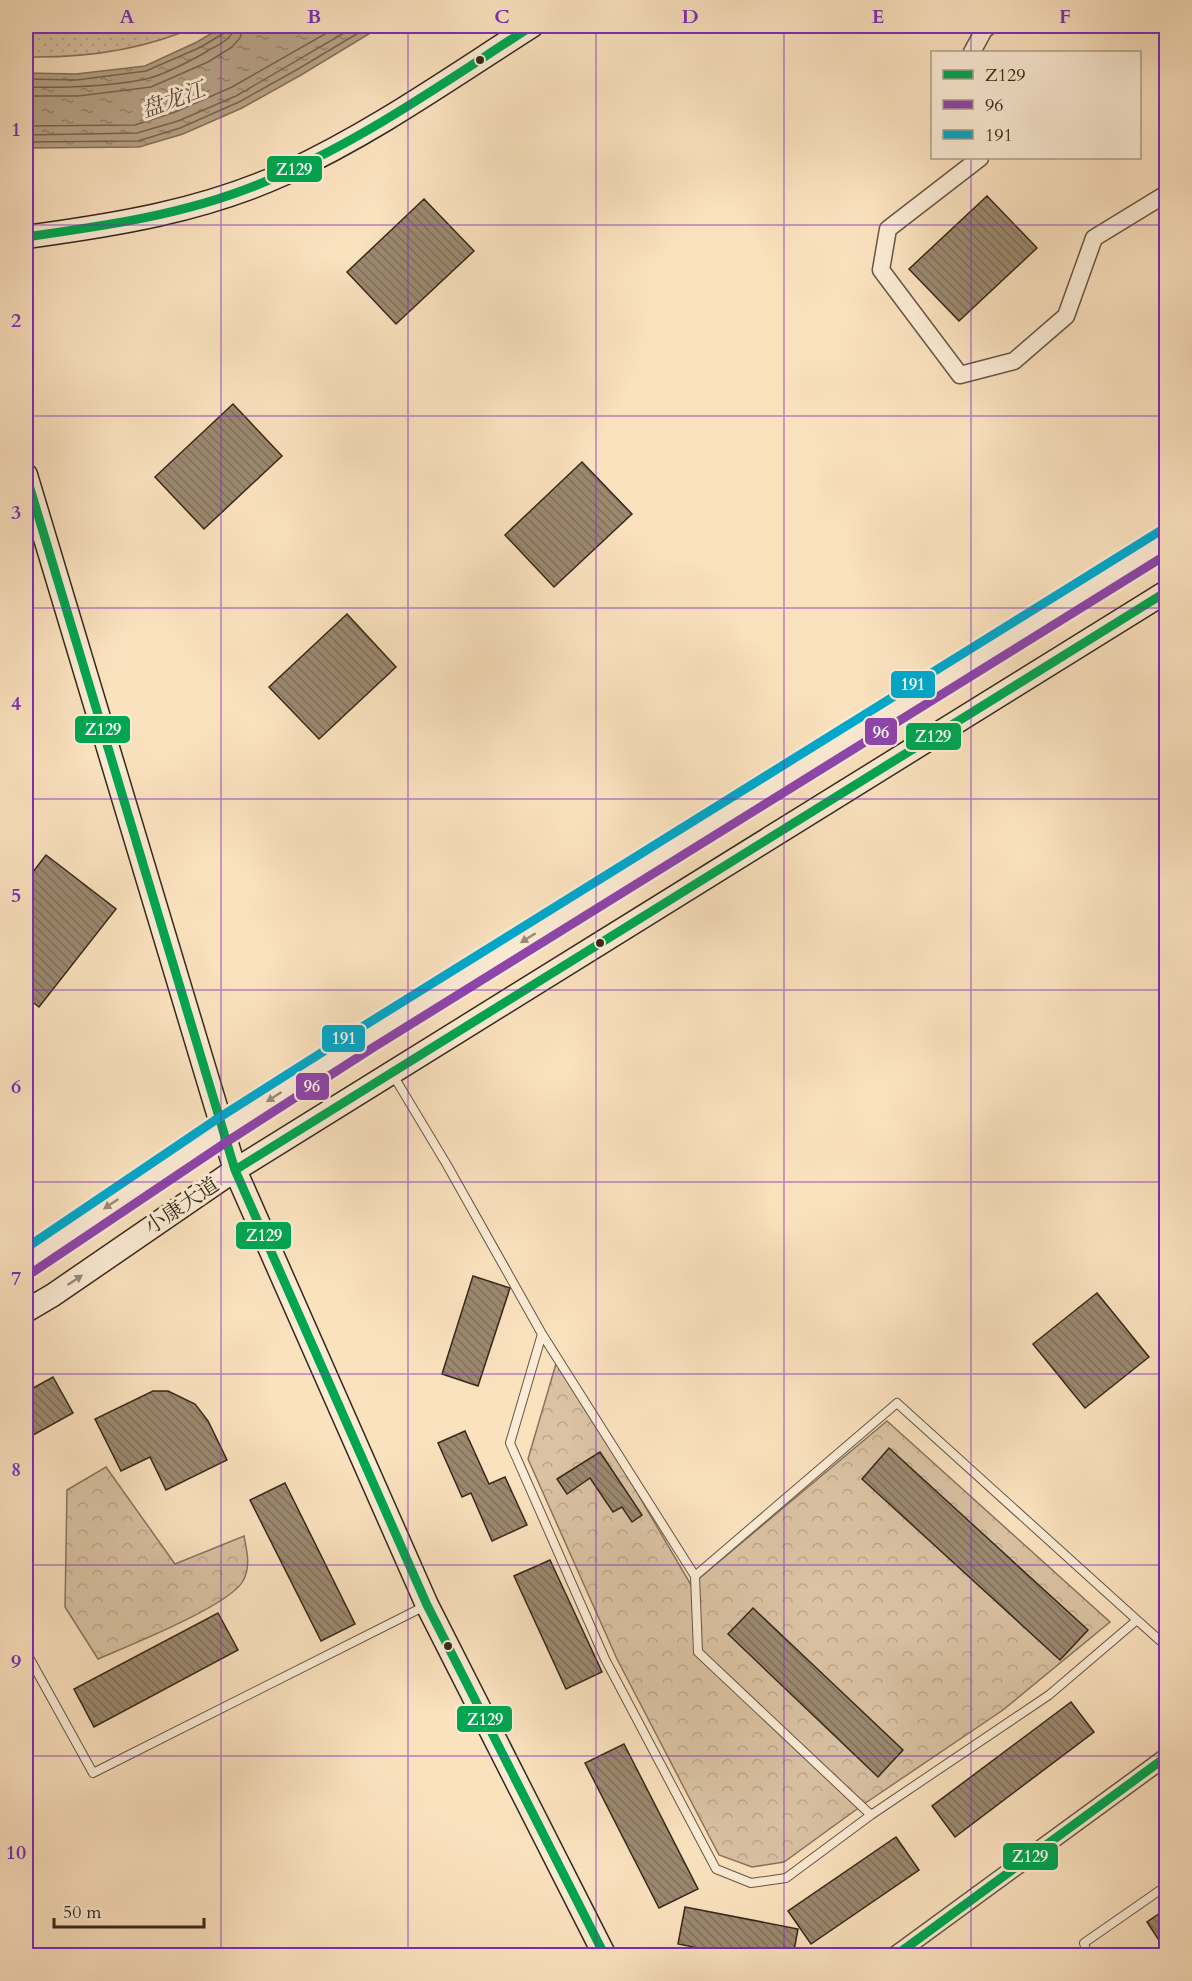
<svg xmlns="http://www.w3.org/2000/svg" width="1192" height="1981" font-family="Cardo,'Noto Serif SC',serif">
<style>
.forest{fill:url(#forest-crowns);stroke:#88755e;stroke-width:1.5}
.park{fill:url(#park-dots);stroke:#88755e;stroke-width:1.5}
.water{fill:url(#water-ripples);stroke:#84725b;stroke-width:1.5}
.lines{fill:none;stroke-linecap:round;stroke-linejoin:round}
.shore{stroke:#776650;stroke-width:1.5}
.building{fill:url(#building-back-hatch);stroke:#36281a;stroke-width:1.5}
.lane-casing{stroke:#675643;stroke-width:10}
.street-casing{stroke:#675643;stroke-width:19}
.secondary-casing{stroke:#36281a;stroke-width:25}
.lane{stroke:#fcecd5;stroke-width:8}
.street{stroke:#fcecd5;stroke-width:16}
.secondary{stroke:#fcecd5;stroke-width:22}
.bus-1-casing{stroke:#fcecd5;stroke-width:14}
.bus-2-casing{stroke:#fcecd5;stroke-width:14}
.bus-3-casing{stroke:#fcecd5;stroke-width:14}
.bus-1{stroke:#00a651;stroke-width:9}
.bus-2{stroke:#8e44ad;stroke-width:9}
.bus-3{stroke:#00a9ce;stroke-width:9}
.oneway{fill:#998a78}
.grid{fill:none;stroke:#7b2cbf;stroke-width:1.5;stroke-opacity:0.55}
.bus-dot{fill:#36281a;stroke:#fcecd5;stroke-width:2}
.labels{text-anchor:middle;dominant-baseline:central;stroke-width:6;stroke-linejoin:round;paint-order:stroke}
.street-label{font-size:21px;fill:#36281a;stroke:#fcecd5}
.water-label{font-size:22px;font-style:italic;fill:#5d4d3b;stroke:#fcecd5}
.line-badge{stroke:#fcecd5;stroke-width:2}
.badge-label{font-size:16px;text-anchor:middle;font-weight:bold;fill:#fff}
.neatline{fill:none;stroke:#7b2cbf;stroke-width:2}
.grid-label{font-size:20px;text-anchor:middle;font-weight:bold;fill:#7b2cbf}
</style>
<defs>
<pattern id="forest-crowns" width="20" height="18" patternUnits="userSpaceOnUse" patternTransform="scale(1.5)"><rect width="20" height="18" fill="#dac2a3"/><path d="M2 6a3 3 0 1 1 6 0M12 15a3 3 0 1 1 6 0" fill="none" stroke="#bca78c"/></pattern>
<pattern id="park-dots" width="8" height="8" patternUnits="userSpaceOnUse" patternTransform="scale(1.5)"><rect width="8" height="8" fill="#dac2a3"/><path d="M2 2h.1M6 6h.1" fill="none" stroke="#bca78c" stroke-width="1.8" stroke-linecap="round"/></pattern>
<pattern id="water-ripples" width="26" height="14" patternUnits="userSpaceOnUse" patternTransform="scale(1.5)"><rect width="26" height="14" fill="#b8a387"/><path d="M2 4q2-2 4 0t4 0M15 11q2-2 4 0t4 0" fill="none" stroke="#96856e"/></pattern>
<pattern id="building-back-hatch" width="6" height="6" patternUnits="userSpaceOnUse" patternTransform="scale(1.5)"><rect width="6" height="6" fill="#9c8970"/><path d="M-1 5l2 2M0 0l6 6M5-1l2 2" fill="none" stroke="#80705b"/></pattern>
</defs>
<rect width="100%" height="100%" fill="#fbe2bf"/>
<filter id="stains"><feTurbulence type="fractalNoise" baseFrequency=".00333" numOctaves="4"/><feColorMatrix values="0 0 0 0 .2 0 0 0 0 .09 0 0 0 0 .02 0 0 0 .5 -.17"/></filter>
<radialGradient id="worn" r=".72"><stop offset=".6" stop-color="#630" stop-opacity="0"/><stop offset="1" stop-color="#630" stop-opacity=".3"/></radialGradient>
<path class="forest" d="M558,1357L691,1585L887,1421L1110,1622L1003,1710L864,1804L784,1862L752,1867L719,1855L617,1659L528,1459Z
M106,1467L175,1564L244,1536C247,1552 251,1566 243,1581C229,1606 128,1646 98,1659L65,1607L67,1490Z"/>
<path class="park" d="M26,26H197C144,50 83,58 26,57Z"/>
<path class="water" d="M224,26H382L301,75L242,108L183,134L139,147L26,148V73L76,74L145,66L197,42Z"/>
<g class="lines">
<path class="shore" d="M26,79L77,80L146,71L201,47L224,33L226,26
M26,87C65,88 106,87 146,79C161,76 195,59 209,50C220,44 233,39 234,26
M26,96H78L151,87L208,62L232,47L240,38L243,26
M26,126L135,125L175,112L232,87L339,26
M26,135L137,133L178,121L236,96L356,26
M26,142L138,141L180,128L239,102L298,69L370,26"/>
</g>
<path class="building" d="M987,196L1037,248L959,321L909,269Z
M424,199L474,251L396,324L347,272Z
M233,404L282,456L204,529L155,477Z
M582,462L632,514L554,587L505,535Z
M347,614L396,667L319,739L269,687Z
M46,855L116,909L39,1007L26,997V881Z
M473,1276L510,1288L478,1386L442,1374Z
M1097,1293L1149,1357L1085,1408L1033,1344Z
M53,1377L73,1413L26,1439V1392Z
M153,1391H168L195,1404L208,1421L227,1460L166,1490L150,1457L121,1471L95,1419Z
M465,1431L489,1484L505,1477L527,1525L492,1541L471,1493L462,1497L438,1443Z
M889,1448L1088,1630L1060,1660L862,1479Z
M600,1452L642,1515L632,1522L622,1507L613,1512L590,1478L567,1494L557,1479Z
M285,1483L355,1624L321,1641L250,1500Z
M550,1560L602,1672L566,1689L514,1576Z
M753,1608L903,1750L878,1777L728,1634Z
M218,1613L238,1650L94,1727L74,1689Z
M1071,1702L1094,1732L955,1837L932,1806Z
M624,1744L698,1889L659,1908L585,1763Z
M896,1837L919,1870L811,1944L788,1911Z
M685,1907L798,1929L793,1956H738L678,1944Z
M1166,1909V1951L1147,1922Z"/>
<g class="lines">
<g class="lane-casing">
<path id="lane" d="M393,1075L447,1165L542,1334L695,1576L698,1652L871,1815L786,1878L751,1883L716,1869L605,1659L510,1443L542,1334
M695,1576L897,1403L1137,1620L1049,1695L871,1815
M1137,1620L1166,1646
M26,1652L93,1773L427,1605
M1088,1956L1084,1943L1166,1886"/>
</g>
<g class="street-casing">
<path id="street" d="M972,52L984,30L989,26
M980,158L888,229L881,270L960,375L1014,361L1066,316L1094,238L1166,194
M894,1956L1166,1757"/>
</g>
<g class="secondary-casing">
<path id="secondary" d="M26,237C115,225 203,211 286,173C373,133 452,77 532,26
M26,475L235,1170L427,1605L605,1956
M26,1262L224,1129L368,1037L1166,541
M26,1311L53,1295L235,1170L1166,592"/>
</g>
<use href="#lane" class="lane"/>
<use href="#street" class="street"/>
<use href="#secondary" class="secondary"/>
<g class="bus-1-casing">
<path id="bus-1" d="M26,237C104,226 183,215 257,185C355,146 443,83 532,26
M26,475L235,1170L427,1605L605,1956
M235,1170L1166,592
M895,1956L1166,1757"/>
</g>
<g class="bus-2-casing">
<path id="bus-2" d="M33,1272L231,1139L374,1047L1166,555"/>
</g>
<g class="bus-3-casing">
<path id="bus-3" d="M26,1248L217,1119L362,1027L1160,531"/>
</g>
<use href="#bus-1" class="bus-1"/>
<use href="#bus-2" class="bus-2"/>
<use href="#bus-3" class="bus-3"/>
</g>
<defs><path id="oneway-solid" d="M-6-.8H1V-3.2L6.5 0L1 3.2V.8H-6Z" transform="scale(1.5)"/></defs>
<g class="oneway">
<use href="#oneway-solid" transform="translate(528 938) rotate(148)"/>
<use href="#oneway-solid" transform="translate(274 1097) rotate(147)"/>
<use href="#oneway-solid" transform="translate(111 1204) rotate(146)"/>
<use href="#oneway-solid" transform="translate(75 1280) rotate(-34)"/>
</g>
<path class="grid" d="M221,26V1956M408,26V1956M596,26V1956M784,26V1956M971,26V52M971,158V1956M26,225H1166M26,416H1166M26,608H1166M26,799H1166M26,990H1166M26,1182H1166M26,1374H1166M26,1565H1166M26,1756H1166"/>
<g class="bus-dot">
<circle cx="480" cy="60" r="5"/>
<circle cx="600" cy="943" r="5"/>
<circle cx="448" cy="1646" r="5"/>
</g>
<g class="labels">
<g class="street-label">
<text transform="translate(182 1206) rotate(-34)">小康大道</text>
</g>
<g class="water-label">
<text transform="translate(173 100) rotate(-20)">盘龙江</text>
</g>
</g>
<g class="line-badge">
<rect x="266" y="155" width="57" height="28" rx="6" fill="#00a651"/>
<rect x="890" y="670" width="46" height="29" rx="6" fill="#00a9ce"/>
<rect x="74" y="715" width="57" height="29" rx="6" fill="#00a651"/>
<rect x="864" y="717" width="34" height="29" rx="6" fill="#8e44ad"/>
<rect x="905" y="722" width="57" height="29" rx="6" fill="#00a651"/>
<rect x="321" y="1024" width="45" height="29" rx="6" fill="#00a9ce"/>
<rect x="295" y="1072" width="35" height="29" rx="6" fill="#8e44ad"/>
<rect x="235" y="1221" width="57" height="29" rx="6" fill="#00a651"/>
<rect x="456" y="1705" width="57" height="28" rx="6" fill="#00a651"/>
<rect x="1002" y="1842" width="57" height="29" rx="6" fill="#00a651"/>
</g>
<g class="badge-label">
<text x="294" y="175">Z129</text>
<text x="913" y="690">191</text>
<text x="103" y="735">Z129</text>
<text x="881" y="738">96</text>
<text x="933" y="742">Z129</text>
<text x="344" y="1044">191</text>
<text x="312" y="1092">96</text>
<text x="264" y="1241">Z129</text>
<text x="485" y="1725">Z129</text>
<text x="1030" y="1862">Z129</text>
</g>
<rect width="1192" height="1981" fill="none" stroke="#fbe2bf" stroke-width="66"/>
<rect x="931" y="51" width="210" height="108" fill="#fcecd5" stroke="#ad9e8a" stroke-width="1.5"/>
<rect x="943" y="70" width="30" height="9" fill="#00a651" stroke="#ad9e8a" stroke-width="1.5"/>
<text x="985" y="81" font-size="18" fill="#36281a">Z129</text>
<rect x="943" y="100" width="30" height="9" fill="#8e44ad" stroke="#ad9e8a" stroke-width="1.5"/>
<text x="985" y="111" font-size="18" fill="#36281a">96</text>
<rect x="943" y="130" width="30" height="9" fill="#00a9ce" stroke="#ad9e8a" stroke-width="1.5"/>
<text x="985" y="141" font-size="18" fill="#36281a">191</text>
<path d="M54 1918v9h150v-9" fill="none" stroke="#36281a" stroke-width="3"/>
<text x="63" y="1918" font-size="18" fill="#36281a" stroke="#fcecd5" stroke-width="4.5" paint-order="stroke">50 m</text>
<rect x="33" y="33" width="1126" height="1915" class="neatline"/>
<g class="grid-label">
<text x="127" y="23">A</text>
<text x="314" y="23">B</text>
<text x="502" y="23">C</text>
<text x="690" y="23">D</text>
<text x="878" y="23">E</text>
<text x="1065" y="23">F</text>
<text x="16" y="136">1</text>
<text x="16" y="327">2</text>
<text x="16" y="519">3</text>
<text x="16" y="710">4</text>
<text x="16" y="902">5</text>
<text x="16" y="1093">6</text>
<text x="16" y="1285">7</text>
<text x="16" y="1476">8</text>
<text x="16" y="1668">9</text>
<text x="16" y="1859">10</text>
</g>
<rect width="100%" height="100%" filter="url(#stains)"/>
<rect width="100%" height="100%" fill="url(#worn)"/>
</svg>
